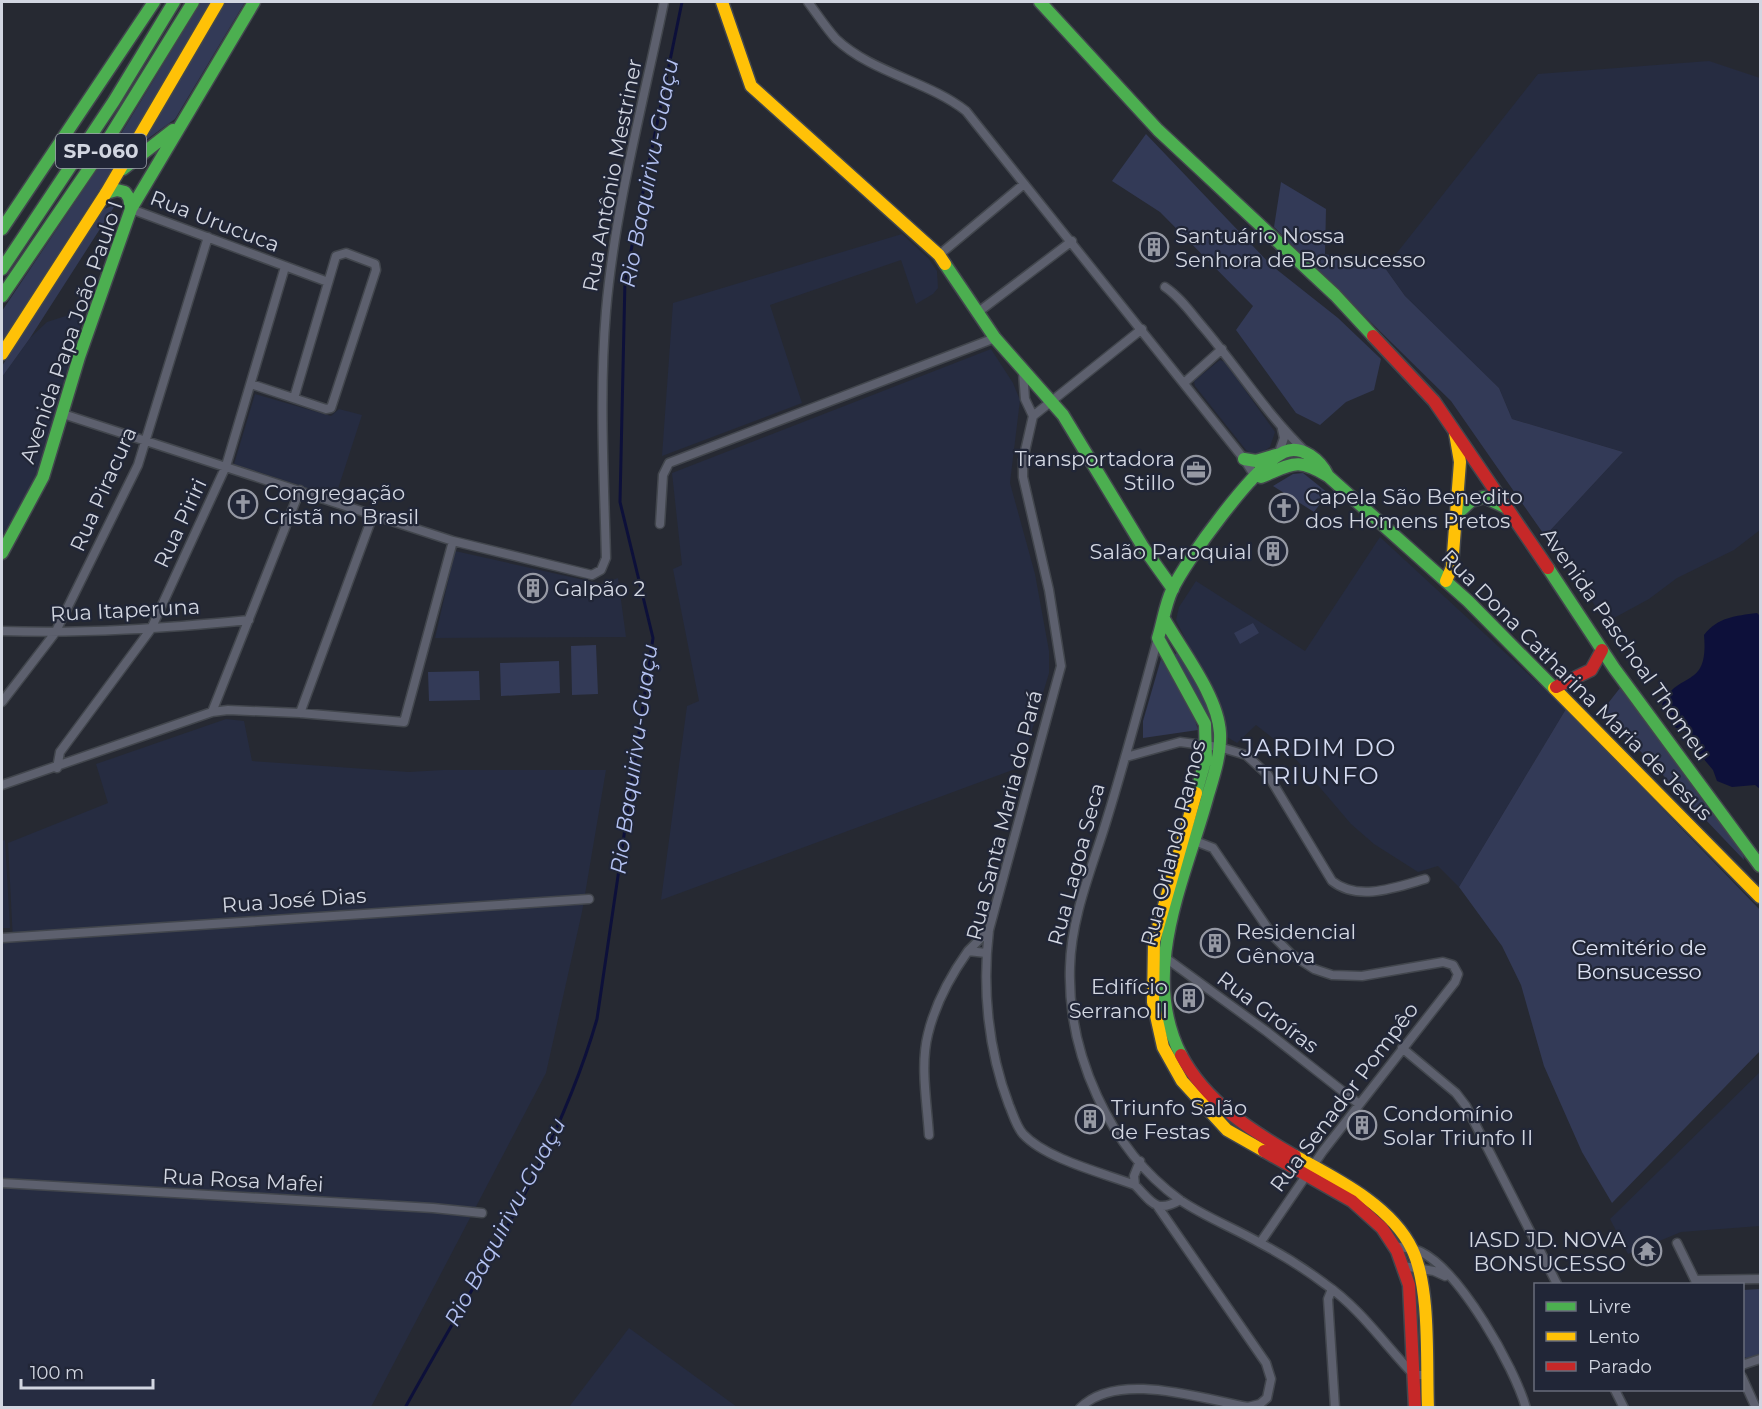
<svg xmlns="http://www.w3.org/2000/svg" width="1762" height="1409" font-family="Montserrat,sans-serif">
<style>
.built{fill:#262c41}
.green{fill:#333a57}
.water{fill:#0d103a}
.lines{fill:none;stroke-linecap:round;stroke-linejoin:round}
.stream{stroke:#0d103a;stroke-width:3}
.street-casing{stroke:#42464d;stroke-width:11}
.fast-casing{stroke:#42464d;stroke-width:15}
.slow-casing{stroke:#42464d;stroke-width:15}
.jam-casing{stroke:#42464d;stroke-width:15}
.street{stroke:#5d606e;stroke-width:8}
.fast{stroke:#4caf50;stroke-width:12}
.slow{stroke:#ffc107;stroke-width:12}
.jam{stroke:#c62828;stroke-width:12}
.labels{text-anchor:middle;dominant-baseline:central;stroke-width:4.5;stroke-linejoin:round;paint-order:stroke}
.shield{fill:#212637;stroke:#9da1ae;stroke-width:1.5}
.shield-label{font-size:20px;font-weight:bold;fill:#d2d6e1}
.street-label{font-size:21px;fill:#d2d6e1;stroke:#212637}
.poi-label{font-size:21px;fill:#d2d6e1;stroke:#212637;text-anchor:start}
.park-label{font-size:21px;fill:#dde2f3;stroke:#212637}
.water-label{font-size:22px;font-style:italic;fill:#b4c2f2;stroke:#212637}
.quarter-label{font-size:24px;letter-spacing:1.5px;fill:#d4dbf2;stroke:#212637}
</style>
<rect width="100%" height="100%" fill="#262932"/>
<path class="built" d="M1709,61L1760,78V530L1734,550L1677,578L1649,599L1614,618L1609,625L1545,536L1623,452L1512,419L1499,388L1405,296L1385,268L1538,74Z
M902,234L929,259L937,271L938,288L933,294L916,304L901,260L770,305L802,403L662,456L673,303Z
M69,315L83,316L38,473L2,537V377L30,338L47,322Z
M991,349L1013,383L1020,400L1010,483L1035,574L1049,651V673L1021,767L661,900L687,706L699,701L673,569L682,565L672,473Z
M1220,360L1225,362L1275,432L1270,447L1261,453L1252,455L1246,450L1195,386L1194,381Z
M255,394L331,416L339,409L362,415L336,495H328L234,464Z
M1380,537L1566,709L1459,887L1438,866L1418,872L1374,844L1351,824L1288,750L1256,725L1237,743L1227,737L1212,692L1176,620L1179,607L1196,581L1305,651Z
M455,551L602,584L618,578L626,637L435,638Z
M226,719L244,721L252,761L409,772L443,770H606L582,912L546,1073L371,1407L2,1408V942L13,941L8,843L108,803L96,764Z
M5,840L10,928H2V841Z
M1760,1072V1226L1681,1232L1628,1254L1610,1219Z
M629,1328L737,1407H569Z"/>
<path class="green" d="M201,2H212L130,142L2,341V311L122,132Z
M226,2H245L175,119L142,143Z
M1146,134L1271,265L1338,318L1381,359L1374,390L1346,402L1320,425L1296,413L1236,330L1253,306L1160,212L1112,181Z
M1281,182L1326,209L1325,254L1385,268L1405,296L1499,388L1512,419L1623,452L1545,536L1451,401L1274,227Z
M116,204L30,338L2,377V366L102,210Z
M1303,473L1328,493L1314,512L1273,486L1293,474Z
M1253,623L1259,633L1240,644L1234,633Z
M596,645L598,694L572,695L571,646Z
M1178,652L1212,715L1206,718L1173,656Z
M1161,659L1191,707L1198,730L1143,738V721Z
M559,661L560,693L501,696L500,663Z
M479,671L480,700L429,701L428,672Z
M1620,688L1742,848L1744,860L1602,711Z
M1566,709L1760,910V1051L1612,1203L1582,1152L1544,1066L1521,985L1502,946L1459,887Z
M1760,1289V1354L1747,1358L1743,1357V1290Z"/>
<path class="water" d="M1757,613L1760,616V789L1755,785L1732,787L1717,781L1713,770L1691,744L1692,733L1674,727L1662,705C1678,669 1709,691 1704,635C1718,617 1735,616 1757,613Z"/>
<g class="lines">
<path class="stream" d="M405,1408C474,1282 557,1158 597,1019L653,638L620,502L625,280L682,2"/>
<g class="street-casing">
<path id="street" d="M808,2C817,14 826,28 836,39C872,73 928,81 966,111L1244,459L1253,473L1252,482
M131,209L328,282
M939,255L1024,184
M1165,287C1180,297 1191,313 1203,327C1238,368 1267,415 1307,453
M977,313L1072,241
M1023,372L1025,399L1033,416L1023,460V477L1049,590L1061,666L989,930C982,988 988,1050 1009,1105C1013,1114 1016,1126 1023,1134C1046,1159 1103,1173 1135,1185
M1184,383L1222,349
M251,384L326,409L331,408L376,270L375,264L346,253L336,256L294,398
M63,414L453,541L592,575L601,570L606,558C604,476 599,393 606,311C615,207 643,104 664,2
M1033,416L1142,329
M1278,455L1284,438L1282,429
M660,524L663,475L669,463L995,338
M2,631C85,634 166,628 249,620
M1158,638C1141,700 1125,761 1106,822C1092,868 1071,917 1070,967C1067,1052 1109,1149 1180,1200C1205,1217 1234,1228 1260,1243C1283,1255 1305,1269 1325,1284C1360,1308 1385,1345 1414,1375H1426
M2,702L55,633L138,465L208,237
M212,712L300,490
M300,713L373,515
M1126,757L1180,742L1219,747L1246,755L1268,775L1332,881C1358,902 1397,887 1425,879
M57,768L60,752L151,629L226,466L285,267
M2,785L212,712L228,710L300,713L404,722L453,541
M1195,841L1213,848L1273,936L1291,954L1314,969L1332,975L1362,976L1443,962L1453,965L1458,974L1455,982L1323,1151L1260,1243
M2,938L589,899
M986,953L968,951L989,930
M1163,956L1266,1031L1359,1104
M1402,1048L1456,1093L1466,1106L1557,1284
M929,1135C927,1103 920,1065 928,1034C935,1005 951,975 968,951
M1140,1161L1134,1176L1135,1185C1152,1202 1156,1214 1180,1200
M2,1183L433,1208L482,1213
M1677,1243L1697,1284
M1394,1246C1403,1248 1413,1248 1421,1252C1460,1271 1514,1366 1526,1408
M1403,1266L1434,1271L1445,1276
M1695,1280L1760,1279
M1332,1289L1328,1299L1335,1408
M1742,1365L1760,1359
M1742,1377L1756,1408
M1615,1390L1624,1408
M1080,1408C1117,1370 1202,1399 1248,1407L1260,1404L1267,1398L1271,1379L1266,1363L1158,1207"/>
</g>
<g class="fast-casing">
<path id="fast" d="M1040,2L1158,130L1335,295L1373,336
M123,169L173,130
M106,193L117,190L125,192L129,198L131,209
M2,229L154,2
M945,264L995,338L1063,415L1143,547L1173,589
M2,269L114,101L174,2
M2,296L99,154L193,2
M1244,459L1256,461L1276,455
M1261,477C1293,464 1296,457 1328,476L1468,601L1554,688
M1457,514L1471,501L1484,497L1505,507
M2,553L43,477L79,357L131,209L254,2
M1548,568L1614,668L1760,866
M1164,619C1182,651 1218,696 1220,733C1221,754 1214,775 1208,795C1186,877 1138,971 1181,1055
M1196,793L1206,758L1205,724L1158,638C1163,622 1165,605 1172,590C1186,560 1255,465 1284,452C1302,444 1321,461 1328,476"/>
</g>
<g class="slow-casing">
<path id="slow" d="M722,2L751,86L939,255L945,264
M2,354L106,193L218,2
M1446,581L1452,567L1460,462L1455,433
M1554,688L1760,897
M1196,793L1154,941L1153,1002L1163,1047L1182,1081L1227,1130L1264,1151
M1295,1156C1335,1178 1391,1205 1412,1249C1431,1288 1426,1364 1428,1408"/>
</g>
<g class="jam-casing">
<path id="jam" d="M1373,336L1434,401L1548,568
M1556,687L1591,670L1602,650
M1181,1055C1206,1102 1250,1130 1295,1156
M1264,1151L1352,1201L1382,1228L1397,1251L1409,1285L1415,1408"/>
</g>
<use href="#street" class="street"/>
<use href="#fast" class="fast"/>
<use href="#slow" class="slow"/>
<use href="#jam" class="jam"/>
</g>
<defs>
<g id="building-ring" transform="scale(1.5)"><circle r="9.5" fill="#212637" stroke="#9699a4" stroke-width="1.5"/><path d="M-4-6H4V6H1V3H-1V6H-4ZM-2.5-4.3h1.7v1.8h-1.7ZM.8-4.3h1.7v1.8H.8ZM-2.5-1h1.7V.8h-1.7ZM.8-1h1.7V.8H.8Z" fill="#9699a4"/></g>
<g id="office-ring" transform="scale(1.5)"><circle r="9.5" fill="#212637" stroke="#9699a4" stroke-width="1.5"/><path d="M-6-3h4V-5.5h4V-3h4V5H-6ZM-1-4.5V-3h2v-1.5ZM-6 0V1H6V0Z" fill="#9699a4"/></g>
<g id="church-ring" transform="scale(1.5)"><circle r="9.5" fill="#212637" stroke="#9699a4" stroke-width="1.5"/><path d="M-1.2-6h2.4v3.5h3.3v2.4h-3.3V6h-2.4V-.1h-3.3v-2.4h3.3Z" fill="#9699a4"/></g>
<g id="temple-ring" transform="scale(1.5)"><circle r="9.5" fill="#212637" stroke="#9699a4" stroke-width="1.5"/><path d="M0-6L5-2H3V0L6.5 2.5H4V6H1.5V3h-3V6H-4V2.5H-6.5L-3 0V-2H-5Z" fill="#9699a4"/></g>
</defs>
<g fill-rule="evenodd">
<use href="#building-ring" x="1154" y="247"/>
<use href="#office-ring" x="1196" y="470"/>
<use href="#church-ring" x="243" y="504"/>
<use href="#church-ring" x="1284" y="508"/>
<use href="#building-ring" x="1273" y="551"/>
<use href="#building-ring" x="533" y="588"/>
<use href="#building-ring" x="1215" y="943"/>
<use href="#building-ring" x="1189" y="998"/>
<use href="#building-ring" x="1090" y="1119"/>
<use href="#building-ring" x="1362" y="1125"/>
<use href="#temple-ring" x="1647" y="1251"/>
</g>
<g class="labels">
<rect class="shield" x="56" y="134" width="90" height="34" rx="4.5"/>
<g class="shield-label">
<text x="101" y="151">SP-060</text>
</g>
<g class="street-label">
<text transform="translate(612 175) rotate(-79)">Rua Antônio Mestriner</text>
<text transform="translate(215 221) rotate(21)">Rua Urucuca</text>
<text transform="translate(71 332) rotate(-71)">Avenida Papa João Paulo I</text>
<text transform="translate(103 489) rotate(-66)">Rua Piracura</text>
<text transform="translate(180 523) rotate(-65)">Rua Piriri</text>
<text transform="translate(125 610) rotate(-3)">Rua Itaperuna</text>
<text transform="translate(1626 644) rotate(55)">Avenida Paschoal Thomeu</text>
<text transform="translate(1577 685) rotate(45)">Rua Dona Catharina Maria de Jesus</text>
<text transform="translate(1004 815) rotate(-76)">Rua Santa Maria do Pará</text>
<text transform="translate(1173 843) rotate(-76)">Rua Orlando Ramos</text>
<text transform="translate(1076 864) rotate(-75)">Rua Lagoa Seca</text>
<text transform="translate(294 900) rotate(-4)">Rua José Dias</text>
<text transform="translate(1268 1012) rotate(37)">Rua Groíras</text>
<text transform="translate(1344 1097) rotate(-53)">Rua Senador Pompêo</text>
<text transform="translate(243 1180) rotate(3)">Rua Rosa Mafei</text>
</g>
<g class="poi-label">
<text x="1175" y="235">Santuário Nossa<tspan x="1175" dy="24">Senhora de Bonsucesso</tspan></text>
<text x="1175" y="458" text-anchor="end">Transportadora<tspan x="1175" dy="24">Stillo</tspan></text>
<text x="264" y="492">Congregação<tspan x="264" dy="24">Cristã no Brasil</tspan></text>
<text x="1305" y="496">Capela São Benedito<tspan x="1305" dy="24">dos Homens Pretos</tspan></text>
<text x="1252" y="551" text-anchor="end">Salão Paroquial</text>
<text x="554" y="588">Galpão 2</text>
<text x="1236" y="931">Residencial<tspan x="1236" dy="24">Gênova</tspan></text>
<text x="1168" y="986" text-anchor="end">Edifício<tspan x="1168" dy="24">Serrano II</tspan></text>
<text x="1111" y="1107">Triunfo Salão<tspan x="1111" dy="24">de Festas</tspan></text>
<text x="1383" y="1113">Condomínio<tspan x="1383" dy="24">Solar Triunfo II</tspan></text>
<text x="1626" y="1239" text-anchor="end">IASD JD. NOVA<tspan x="1626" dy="24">BONSUCESSO</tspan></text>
</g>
<g class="park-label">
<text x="1639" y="947">Cemitério de<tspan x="1639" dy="24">Bonsucesso</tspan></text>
</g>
<g class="water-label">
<text transform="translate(649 173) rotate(-79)">Rio Baquirivu-Guaçu</text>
<text transform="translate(634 759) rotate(-82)">Rio Baquirivu-Guaçu</text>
<text transform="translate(505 1222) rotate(-62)">Rio Baquirivu-Guaçu</text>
</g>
<g class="quarter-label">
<text x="1319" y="747">JARDIM DO<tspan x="1319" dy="28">TRIUNFO</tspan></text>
</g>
</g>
<rect width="1762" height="1409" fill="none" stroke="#d2d6e1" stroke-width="6"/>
<rect x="1534" y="1283" width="210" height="108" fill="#212637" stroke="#686c7b" stroke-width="1.5"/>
<rect x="1546" y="1302" width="30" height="9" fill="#4caf50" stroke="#686c7b" stroke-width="1.5"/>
<text x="1588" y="1313" font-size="18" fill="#d2d6e1">Livre</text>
<rect x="1546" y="1332" width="30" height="9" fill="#ffc107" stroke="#686c7b" stroke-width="1.5"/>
<text x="1588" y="1343" font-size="18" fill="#d2d6e1">Lento</text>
<rect x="1546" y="1362" width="30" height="9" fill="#c62828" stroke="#686c7b" stroke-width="1.5"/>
<text x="1588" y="1373" font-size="18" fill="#d2d6e1">Parado</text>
<path d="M21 1379v9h132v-9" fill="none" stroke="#d2d6e1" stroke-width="3"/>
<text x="30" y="1379" font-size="18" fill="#d2d6e1" stroke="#212637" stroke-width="4.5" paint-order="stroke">100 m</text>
</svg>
